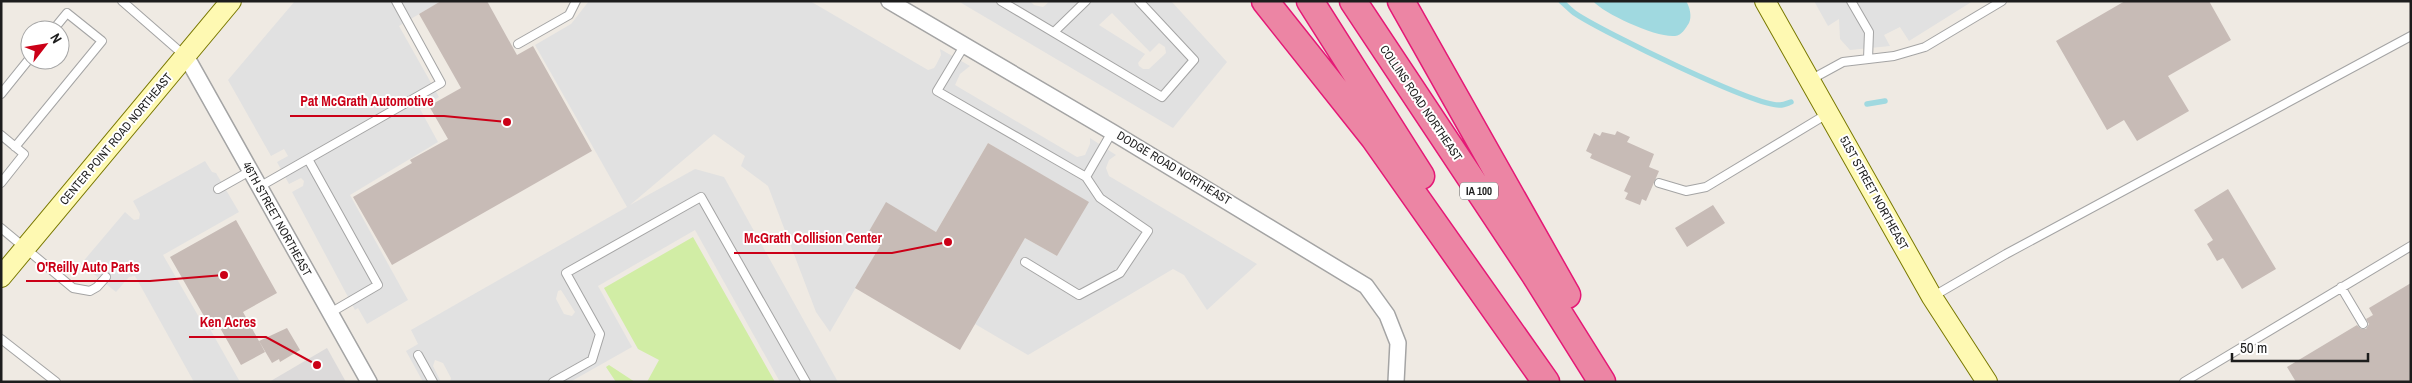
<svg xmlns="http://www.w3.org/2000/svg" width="2412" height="383" font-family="'Archivo Narrow',sans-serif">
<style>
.residential{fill:#dcdada}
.grass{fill:#d1eda5}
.parking{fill:#e1e1e1;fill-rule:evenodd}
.water{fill:#a0d9e0}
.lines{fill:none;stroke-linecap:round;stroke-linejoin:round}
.stream{stroke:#a0d9e0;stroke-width:5.5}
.building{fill:#c7bbb6}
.lane-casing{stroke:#a4a4a4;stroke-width:10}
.street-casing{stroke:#a4a4a4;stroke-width:18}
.secondary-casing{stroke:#797800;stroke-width:22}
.highway-casing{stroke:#e51876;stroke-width:29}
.lane{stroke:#fff;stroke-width:8}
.street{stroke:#fff;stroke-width:15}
.secondary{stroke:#fef9b2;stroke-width:20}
.highway{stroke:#ec85a4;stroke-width:26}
.labels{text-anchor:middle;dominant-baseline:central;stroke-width:4;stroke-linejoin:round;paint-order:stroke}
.shield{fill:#fff;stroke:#616161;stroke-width:1}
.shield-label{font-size:11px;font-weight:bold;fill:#1d1d1d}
.street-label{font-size:12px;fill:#1d1d1d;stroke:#fff}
.leader{fill:none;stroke:#cb0017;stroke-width:2}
.callout-dot{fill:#cb0017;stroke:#fff;stroke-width:2}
.callout-label{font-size:14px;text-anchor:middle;font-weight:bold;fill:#cb0017;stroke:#fff;stroke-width:4;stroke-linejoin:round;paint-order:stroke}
</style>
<rect width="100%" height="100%" fill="#efeae3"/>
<path class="residential" d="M327,348L346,382H269Z"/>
<path class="grass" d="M693,237L775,382H647L659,360L638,349L604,288Z
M609,365L635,382H616L606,367Z"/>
<path class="parking" d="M295,1H441L399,26L439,97L420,109L438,142L350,195L408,300L367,324L358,308L355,310L292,192L303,186L304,181L301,178L289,184L277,162L288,156L284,149L271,156L228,80Z
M589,1H810L928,70L934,68L936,65L941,55L940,49L970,66L960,74L955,85L1077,157L1085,155L1090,144V138L1116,155L1109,160L1106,168L1109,176L1257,264L1207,310L1184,275L1173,269L1028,355L975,324L1025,238L1057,256L1088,202L988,143L936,232L886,203L865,238L880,246L830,332L816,312L768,186L741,166L745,156L714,134L630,205L695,169L724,177L838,382H780L695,230L598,286L632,347L570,382H450L451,378L443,363L435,360L433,366L441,382H423L406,351L418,344L411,330L627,207L535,45L571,24ZM561,290L575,312L572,316L564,314L556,299L558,291Z
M958,1H1030L1034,5L1043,7L1050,1H1171L1227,62L1173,128ZM1112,13L1150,52L1159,43L1165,47L1166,53L1149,69H1143L1139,66L1138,63L1145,54L1099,25Z
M1814,1H1973L1909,41L1900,27L1884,35L1890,46L1850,50L1840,39L1839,19L1828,26Z
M205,161L212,172L216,173L239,212L163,255L207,331L210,329L240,382H194L135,276L129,277L116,292L81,264L125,212L134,220L139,219L140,214L133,201Z"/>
<path class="water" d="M1593,1H1686C1690,7 1692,17 1689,23C1685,29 1682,35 1675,36C1657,38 1604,14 1593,1Z"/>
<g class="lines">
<path class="stream" d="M1561,1C1566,5 1570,10 1576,14C1601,31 1756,107 1780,105C1784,105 1788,103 1791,102
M1867,104L1885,101"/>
</g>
<path class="building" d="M441,1H487L517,55L533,46L592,151L392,265L353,197L412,163L410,160L448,139L429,106L461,88L419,14Z
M2125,1H2209L2231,40L2168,76L2189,111L2137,141L2124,120L2107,130L2056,41Z
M1617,131L1630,137L1627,142L1654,154L1649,167L1659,171L1646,201L1642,199L1640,205L1625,199L1628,193L1624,191L1631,176L1590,158L1592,154L1586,151L1594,133L1600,136L1602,132L1615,135Z
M988,143L1089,202L1057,256L1025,238L960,350L855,288L880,246L865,238L886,202L936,232Z
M2228,189L2276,269L2242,289L2223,258L2217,261L2207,244L2213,240L2194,210Z
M1713,205L1725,223L1687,247L1675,228Z
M236,220L277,293L243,312L265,352L241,365L219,326L212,330L170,257Z
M2411,283V382H2296L2287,367L2357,325L2361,329H2366L2369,324L2366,319L2373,315L2369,308Z
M287,328L300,350L280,362L279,359L272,363L259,341Z"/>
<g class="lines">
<g class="lane-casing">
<path id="lane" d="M122,1L185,56
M1001,1L1162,97L1194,60L1139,1
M1851,1L1869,32L1868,59
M1054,32L1086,1
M518,44L569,15L576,1
M964,46L937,91L1086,177L1112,132
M1810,80L1843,62L1894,56L1925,47L2002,1
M1,94L30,58
M1,135L24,154L1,183
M15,147L102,41L67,13L53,30
M308,159L378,285L330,313
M1659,183L1686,191L1706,187L1827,114
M259,187L441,83L396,1
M218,189L250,171
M1,228L73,288L90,291L97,287L106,277
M1025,262L1079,295L1120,273L1148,231L1100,198L1086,177
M2341,287L2363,324
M1932,297L2006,254L2411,36
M1,339L56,382
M418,355L433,382
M553,382L592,360L600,334L566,273L701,197L806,382
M2184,382L2411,246"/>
</g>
<g class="street-casing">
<path id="street" d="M889,1L1112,132L1366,286L1387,315L1398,343L1396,382
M186,56L369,382"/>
</g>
<g class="secondary-casing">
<path id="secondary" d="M1765,1L1932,297L1987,382
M1,277L231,1"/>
</g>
<g class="highway-casing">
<path id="highway" d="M1265,1L1374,138L1546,382
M1310,1L1421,176
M1353,1L1535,275L1602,382
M1401,1L1567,295"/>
</g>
<use href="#lane" class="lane"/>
<use href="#street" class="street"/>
<use href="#secondary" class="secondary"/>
<use href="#highway" class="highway"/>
</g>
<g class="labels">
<rect class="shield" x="1460" y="182.5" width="38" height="17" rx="4"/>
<g class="shield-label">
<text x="1479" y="191">IA 100</text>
</g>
<g class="street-label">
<text transform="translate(1421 103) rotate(56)">COLLINS ROAD NORTHEAST</text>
<text transform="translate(116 139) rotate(-50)">CENTER POINT ROAD NORTHEAST</text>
<text transform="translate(1174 168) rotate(31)">DODGE ROAD NORTHEAST</text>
<text transform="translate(1874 193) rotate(61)">51ST STREET NORTHEAST</text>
<text transform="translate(277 219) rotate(61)">46TH STREET NORTHEAST</text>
</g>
</g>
<path class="leader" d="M507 122L444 116H290M948 242L892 253H734M224 275L150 281H26M317 365L266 337H189"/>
<g class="callout-dot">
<circle cx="507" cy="122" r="5"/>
<circle cx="948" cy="242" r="5"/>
<circle cx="224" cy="275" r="5"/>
<circle cx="317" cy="365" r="5"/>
</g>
<g class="callout-label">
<text x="367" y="106">Pat McGrath Automotive</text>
<text x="813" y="243">McGrath Collision Center</text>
<text x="88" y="272">O'Reilly Auto Parts</text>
<text x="228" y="327">Ken Acres</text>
</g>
<rect width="2412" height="383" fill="none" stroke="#1d1d1d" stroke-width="5"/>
<g transform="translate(45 45) rotate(59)"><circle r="24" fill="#ffffff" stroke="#a5a5a5"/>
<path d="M0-4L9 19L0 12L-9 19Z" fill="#cb0017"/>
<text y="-8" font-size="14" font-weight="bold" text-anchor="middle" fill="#1d1d1d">N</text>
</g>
<path d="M2232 353v8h136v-8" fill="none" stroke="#1d1d1d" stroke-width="2.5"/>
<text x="2240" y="353" font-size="15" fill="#1d1d1d" stroke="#ffffff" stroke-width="4" paint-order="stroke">50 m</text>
</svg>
